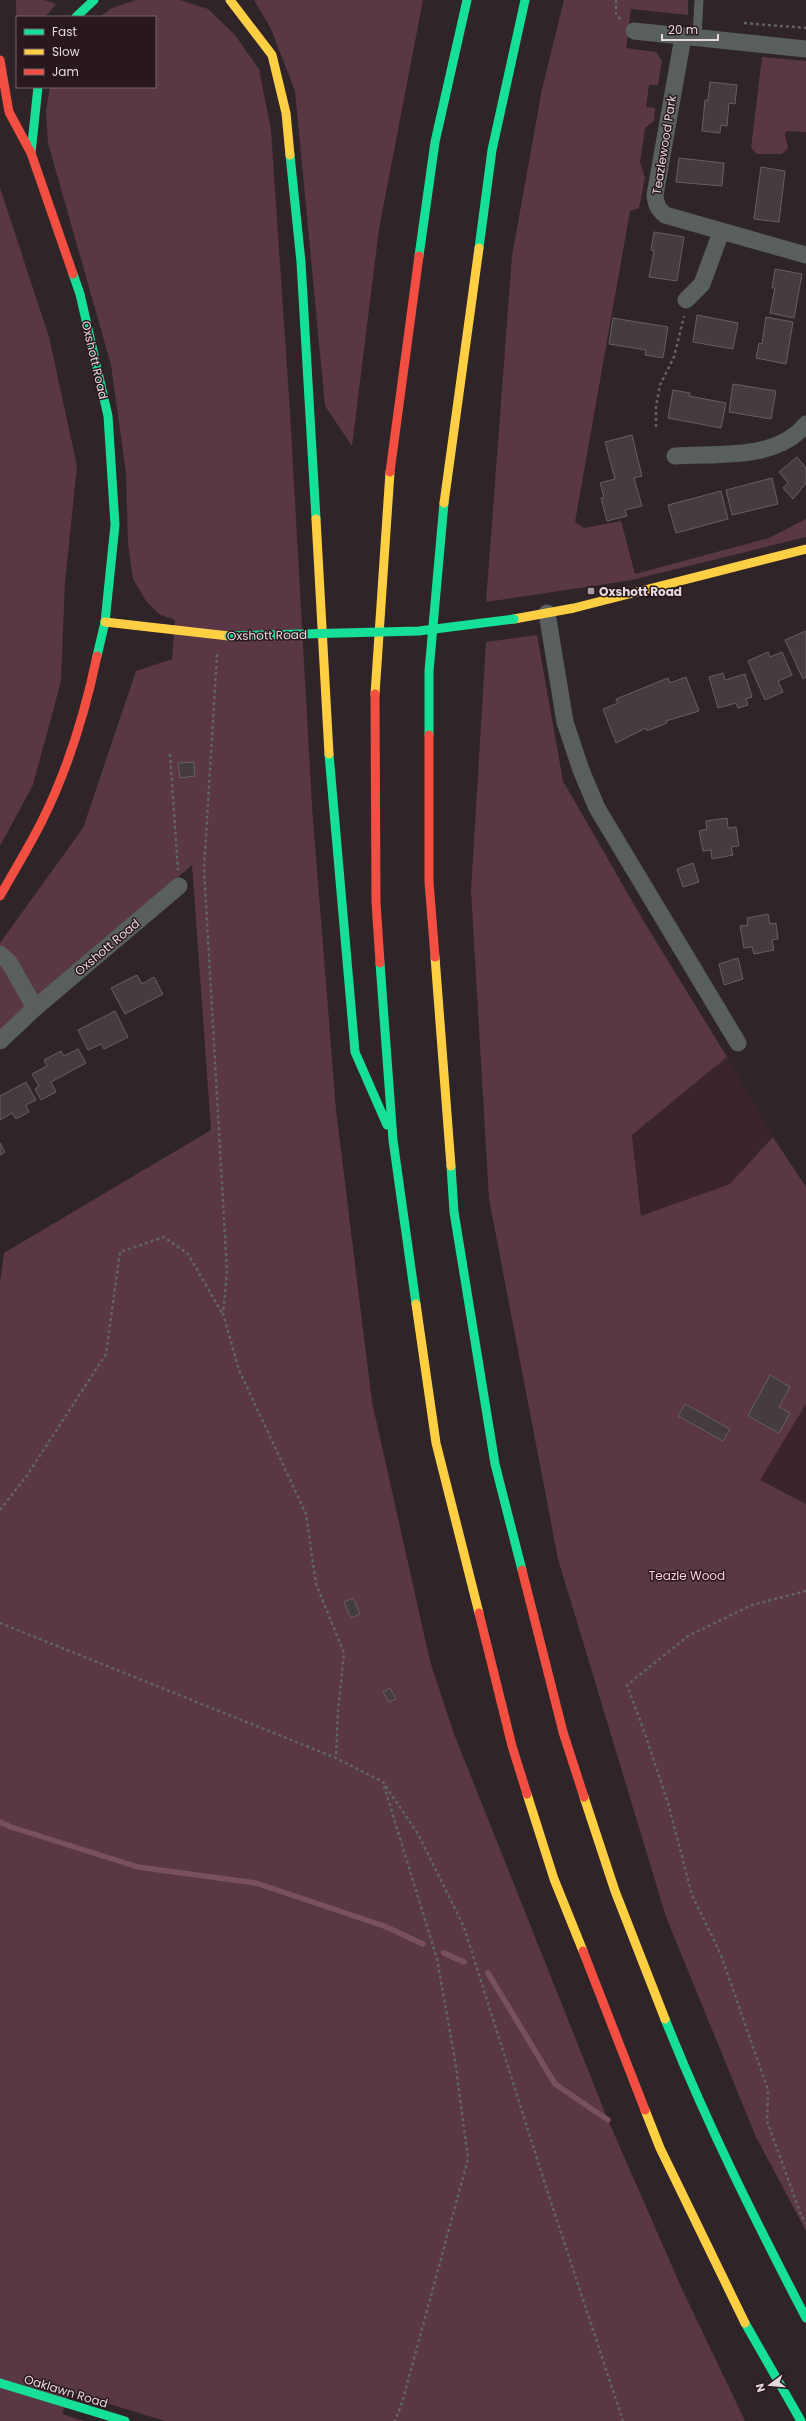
<svg xmlns="http://www.w3.org/2000/svg" width="806" height="2421" font-family="Poppins,sans-serif">
<style>
.built{fill:#3b242d}
.green{fill:#593745}
.lines{fill:none;stroke-linecap:round;stroke-linejoin:round}
.stream{stroke:#795060;stroke-width:5.5}
.building{fill:#443c3e;stroke:#685f62}
.path{stroke:#626364;stroke-width:2.5;stroke-dasharray:3 3;stroke-linecap:butt}
.lane{stroke:#595f5f;stroke-width:9}
.street{stroke:#595f5f;stroke-width:17}
.fast{stroke:#16e098;stroke-width:9}
.slow{stroke:#ffcf43;stroke-width:9}
.jam{stroke:#f24e42;stroke-width:9}
.fast-bridge{stroke:#16e098;stroke-width:9}
.poi-dot{fill:#a69a9f;stroke:#29171e;stroke-width:1.5}
.labels{text-anchor:middle;dominant-baseline:central;stroke-width:3;stroke-linejoin:round;paint-order:stroke}
.street-label{font-size:12px;fill:#e6d9de;stroke:#29171e}
.poi-label{font-size:12px;font-weight:bold;fill:#e6d9de;stroke:#29171e;text-anchor:start}
.park-label{font-size:12px;fill:#fdcfe0;stroke:#29171e}
</style>
<rect width="100%" height="100%" fill="#2f2529"/>
<path class="built" d="M727,1057L773,1137L806,1187V1504L759,1480L651,1297L632,1135Z"/>
<path class="green" d="M16,0H44L56,4L45,17H17V51Z
M136,0H180L208,9L234,34L259,69L271,130L290,412L312,806L336,1110L372,1402L430,1661L454,1734L608,2120L682,2289L745,2421H165L70,2392L62,2414L84,2421H0V1282L4,1253L211,1130L192,865L0,1036V943L83,828L136,671L172,659L175,620L159,614L146,601L133,579L128,544L126,473L111,365L48,143L46,111L50,87H155V17H99L112,8Z
M254,0H423L379,229L352,446L325,406L295,91L271,29Z
M564,0H688V15L631,9L626,48L656,52L662,61L658,85H649L646,107L655,108L654,121L645,128L640,162L645,178L639,208L630,211L575,522L584,528L621,521L635,574L769,538L806,519V537L632,580L486,602L512,256L542,89Z
M762,57L806,61V132L786,131L785,135L788,148L782,154H757L751,148Z
M0,188L49,337L77,466L65,582L61,681L33,785L0,846Z
M537,635L563,781L643,920L727,1057L632,1135L641,1216L730,1184L773,1137L806,1187V1404L760,1480L806,1504V2231L756,2137L666,1917L558,1559L489,1199L471,891L486,642Z"/>
<g class="lines">
<path class="stream" d="M0,1822L11,1827L138,1867L256,1883L384,1926L423,1944
M444,1953L464,1962
M488,1973L555,2084L608,2120"/>
</g>
<path class="building" d="M710,82L737,85L735,104L729,103L727,126L721,125L720,133L702,131L705,100H708Z
M679,158L724,163L722,186L676,182Z
M761,167L785,171L779,222L754,219Z
M654,232L684,237L677,281L649,277L654,251L651,250Z
M775,269L802,274L794,318L770,313L775,288H772Z
M697,315L738,323L733,349L693,342Z
M766,317L793,322L786,364L756,358L759,343L762,344Z
M613,318L668,327L663,358L645,355L646,350L609,344Z
M733,384L776,391L771,419L729,412Z
M673,390L690,393L689,396L726,403L721,428L668,418Z
M632,435L642,476L634,478L642,506L625,510L627,516L607,521L601,498L604,497L600,483L615,479L605,442Z
M797,457L806,468V483L793,499L783,488L788,483L779,472Z
M772,478L778,504L732,515L726,490Z
M721,491L728,519L676,533L668,505Z
M806,631V677L803,679L785,640Z
M768,652L770,657L782,652L792,675L778,681L783,692L765,700L748,661Z
M723,673L725,680L745,674L752,697L746,699L748,705L738,708L736,703L718,708L709,677Z
M686,677L699,711L666,721L667,723L647,731L646,728L616,743L603,709L618,703L616,699L668,678L670,683Z
M194,762L195,776L180,778L178,763Z
M727,818L728,828L736,827L739,846L731,847L733,855L712,859L711,850L703,851L699,831L707,829L706,821Z
M693,863L699,882L683,887L677,869Z
M768,914L770,924L776,923L778,939L772,940L774,950L754,954L752,947L744,948L740,926L748,925L747,918Z
M738,958L743,979L724,985L719,964Z
M137,975L142,984L154,977L163,994L125,1014L111,988Z
M115,1011L128,1037L104,1049L101,1044L88,1050L78,1030Z
M78,1049L86,1063L51,1082L56,1092L41,1100L35,1089L39,1086L32,1074L47,1066L44,1060L61,1051L64,1056Z
M26,1082L36,1100L26,1105L29,1112L16,1119L12,1113L0,1120V1096Z
M0,1143L5,1152L0,1155Z
M770,1375L790,1387L779,1407L790,1413L779,1433L748,1416Z
M685,1404L730,1429L723,1441L678,1416Z
M353,1598L360,1614L351,1618L344,1602Z
M390,1688L396,1699L389,1702L383,1692Z"/>
<g class="lines">
<path class="path" d="M616,0V15L621,19
M744,23L806,28
M656,427V407L660,385L674,357L684,316
M217,654L204,869L227,1272L223,1314L239,1370L306,1514L316,1584L344,1653L338,1711L336,1758
M170,754L178,870
M0,1510L26,1477L106,1354L120,1252L164,1237L188,1254L222,1313
M806,1591L752,1605L688,1636L627,1685L645,1734L668,1803L692,1895L721,1955L768,2090L767,2121L801,2215L806,2223
M0,1623L336,1758L383,1782L418,1834L464,1927L545,2184L623,2421
M384,1786L437,1959L455,2060L468,2159L402,2403L395,2421"/>
<path class="lane" d="M697,38L699,0"/>
<path class="street" d="M634,31L806,49
M683,37L655,195C656,205 658,209 665,215L806,255
M686,300L702,284L721,232
M675,456C718,453 776,461 806,424
M547,613L565,722L581,770L597,808L738,1043
M0,954L9,962L35,1008
M0,1041L35,1008L179,886"/>
<path class="fast" d="M76,17L94,0
M31,153L38,87
M290,155L301,262L316,519
M479,248L492,150L525,0
M419,256L435,142L467,0
M73,274L80,294L108,416L115,525L105,622L97,656
M429,735V671L444,503
M329,754L355,1052L387,1125
M380,963L393,1140L416,1304
M451,1166L454,1212L495,1464L522,1570
M665,2019C706,2122 755,2220 806,2318
M745,2323L801,2421
M0,2383L125,2421"/>
<path class="slow" d="M230,0L272,55L286,113L290,155
M444,503L479,248
M316,519L329,754
M514,619L574,608L806,549
M105,622L229,636
M375,694L390,472
M435,957L451,1166
M416,1304L436,1443L479,1613
M527,1794L554,1879L583,1951
M584,1797L615,1891L665,2019
M645,2110L660,2148L745,2323"/>
<path class="jam" d="M0,60L9,112L31,153L73,274
M390,472L419,256
M375,694L376,902L380,963
M429,735V882L435,957
M0,896C14,871 29,847 42,821C68,769 85,713 97,656
M522,1570L563,1732L584,1797
M479,1613L512,1746L527,1794
M583,1951L645,2110"/>
<path class="fast-bridge" d="M229,636L419,631L514,619"/>
</g>
<rect class="poi-dot" x="587" y="587" width="8" height="8" rx="2"/>
<g class="labels">
<g class="street-label">
<text transform="translate(664 145) rotate(-81)">Teazlewood Park</text>
<text transform="translate(95 360) rotate(77)">Oxshott Road</text>
<text transform="translate(267 635) rotate(-1)">Oxshott Road</text>
<text transform="translate(107 947) rotate(-40)">Oxshott Road</text>
<text transform="translate(66 2391) rotate(17)">Oaklawn Road</text>
</g>
<g class="poi-label">
<text x="599" y="591">Oxshott Road</text>
</g>
<g class="park-label">
<text x="687" y="1575">Teazle Wood</text>
</g>
</g>
<rect x="16" y="16" width="140" height="72" fill="#29171e" stroke="#75656b"/>
<rect x="24" y="29" width="20" height="6" fill="#16e098" stroke="#75656b"/>
<text x="52" y="36" font-size="12" fill="#e6d9de">Fast</text>
<rect x="24" y="49" width="20" height="6" fill="#ffcf43" stroke="#75656b"/>
<text x="52" y="56" font-size="12" fill="#e6d9de">Slow</text>
<rect x="24" y="69" width="20" height="6" fill="#f24e42" stroke="#75656b"/>
<text x="52" y="76" font-size="12" fill="#e6d9de">Jam</text>
<g transform="translate(770 2385) rotate(254)" stroke="#29171e" stroke-width="3" paint-order="stroke">
<path d="M0-3L7 15L0 10L-7 15Z" fill="#e6d9de"/>
<text y="-6" font-size="11" font-weight="bold" text-anchor="middle" fill="#e6d9de">N</text>
</g>
<path d="M662 34v6h56v-6" fill="none" stroke="#e6d9de" stroke-width="2"/>
<text x="668" y="34" font-size="12" fill="#e6d9de" stroke="#29171e" stroke-width="3" paint-order="stroke">20 m</text>
</svg>
